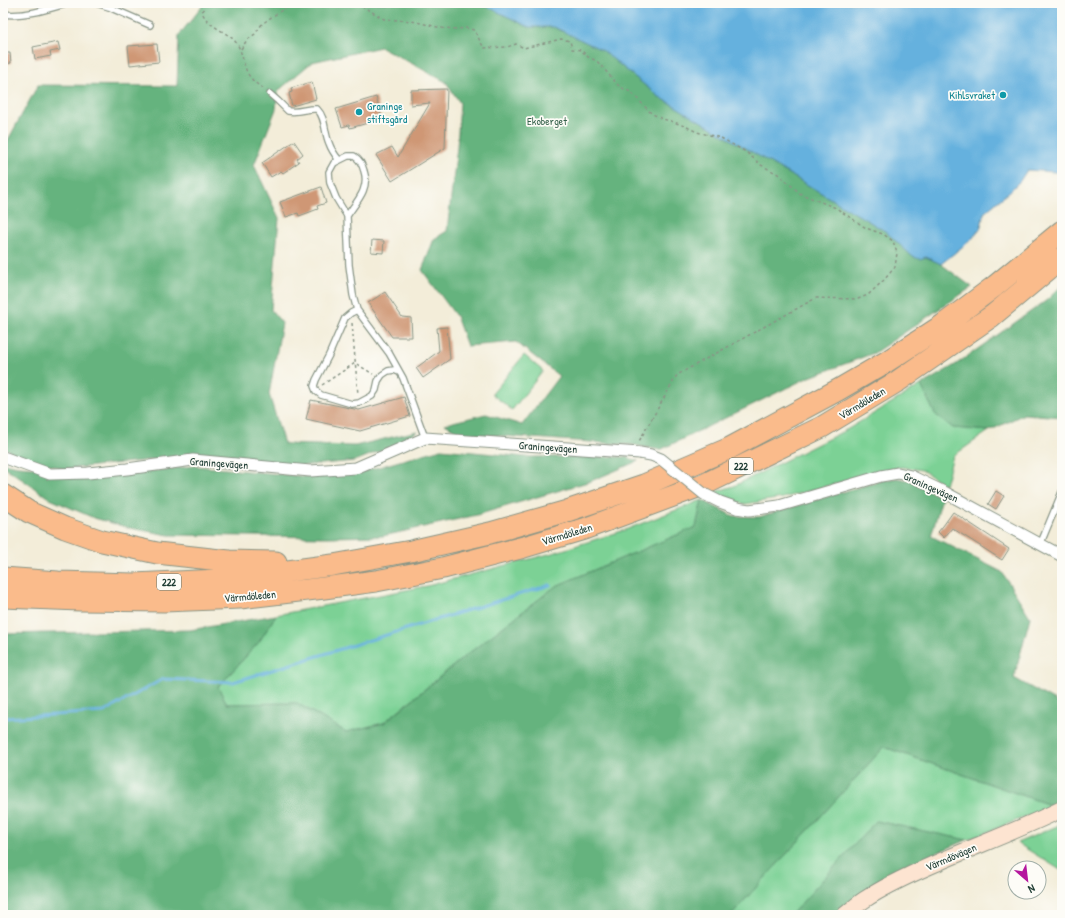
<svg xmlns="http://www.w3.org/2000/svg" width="1065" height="918" font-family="'Patrick Hand',sans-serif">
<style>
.green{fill:#7cd195;stroke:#4e8764}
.forest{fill:#65b37e;stroke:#427859}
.water{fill:#65b1de;stroke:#427789}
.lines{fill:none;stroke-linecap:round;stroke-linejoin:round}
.stream{stroke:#65b1de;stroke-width:3}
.building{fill:#cf9775}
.service-casing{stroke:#899586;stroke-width:8}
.minor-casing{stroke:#899586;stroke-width:13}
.secondary-casing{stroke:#899586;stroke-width:18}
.motorway-casing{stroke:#899586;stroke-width:23}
.path{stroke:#899586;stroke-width:1.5;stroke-dasharray:3 3;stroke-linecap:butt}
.service{stroke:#fff;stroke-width:5.5}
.minor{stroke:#fff;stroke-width:11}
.secondary{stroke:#fde4d1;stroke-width:16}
.motorway{stroke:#fabb8b;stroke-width:21}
.minor-bridge-casing{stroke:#899586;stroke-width:13;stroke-linecap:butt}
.minor-bridge{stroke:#fff;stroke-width:11}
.culture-dot{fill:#0f9aa8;stroke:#fdfcf7;stroke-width:1.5}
.labels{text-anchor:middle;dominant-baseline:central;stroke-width:3.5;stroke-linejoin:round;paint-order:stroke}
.shield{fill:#fdfcf7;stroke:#62766e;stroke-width:1}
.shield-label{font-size:10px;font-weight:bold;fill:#1f3d34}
.culture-label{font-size:11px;fill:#0d838f;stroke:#fdfcf7;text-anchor:end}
.park-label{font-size:11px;fill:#36624c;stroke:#fdfcf7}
.street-label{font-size:11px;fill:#1f3d34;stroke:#fdfcf7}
</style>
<rect width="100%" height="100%" fill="#fdfcf7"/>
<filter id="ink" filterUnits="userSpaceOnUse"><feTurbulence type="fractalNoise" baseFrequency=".025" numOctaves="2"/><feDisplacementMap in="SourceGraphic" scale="8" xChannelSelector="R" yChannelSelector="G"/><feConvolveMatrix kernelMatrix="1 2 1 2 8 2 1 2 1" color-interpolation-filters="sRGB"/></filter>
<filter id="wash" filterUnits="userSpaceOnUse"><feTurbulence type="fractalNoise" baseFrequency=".012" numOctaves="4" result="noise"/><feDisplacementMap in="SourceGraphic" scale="16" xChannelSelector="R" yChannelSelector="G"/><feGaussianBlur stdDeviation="0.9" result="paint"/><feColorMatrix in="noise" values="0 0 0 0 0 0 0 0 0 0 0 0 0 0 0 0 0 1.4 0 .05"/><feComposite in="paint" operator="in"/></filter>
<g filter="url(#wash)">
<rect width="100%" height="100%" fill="#f3edd9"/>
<path class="green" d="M524,355L543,371L512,410L492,394Z
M921,385L935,414L953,428L989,431L953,456L945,485L922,470L901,467L881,471L783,498L745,504L728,500L715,492L734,486L848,429Z
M702,500L696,527L556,586L469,653L383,723L346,732L297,703L227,704L218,687L259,642L276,615L427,586L553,553L625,530Z
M884,747L1053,806L967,840L876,821L791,915H731Z
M1062,824V871L1017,843Z"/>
<path class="forest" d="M205,3H463L488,7L529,27H554L602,50L658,96L885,231L913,257H926L941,264L972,287L874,353L807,378L660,450L634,445L460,433L445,424L486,414L522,425L559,376L516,342L467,346L456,316L422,270L434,239L447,231L457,147L460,103L446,82L381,47L312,62L278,91L276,109L254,165L279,218L271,310L282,323L269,394L284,444L355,446L417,431L405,441L355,461L299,466L197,455L66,469L23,458L3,447V149L38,85L177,86L179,35Z
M1062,285V417L1024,414L989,431L953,428L935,414L921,385L955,365L1047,300Z
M441,449L526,457H625L638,461L591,481L477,515L383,536L328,537L169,535L130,528L94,518L50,499L3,466V463L18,466L127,474L194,466L309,477L358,473Z
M897,478L911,481L942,498L931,536L1002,572L1030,617L1014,678L1062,705V801L1053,806L884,747L731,915H3V634L190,630L276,615L259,642L218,687L227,704L297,703L346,732L384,723L469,653L556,586L696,527L702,500L733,516L759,517L883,480Z
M876,821L967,840L915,862L884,880L838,915H791Z"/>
<path class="water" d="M467,3H1062V174L1055,172L1027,170L1020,181L1010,191L984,213L981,227L972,239L941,264L926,257L920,259L913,257L885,231L658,96L602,50L554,27H529L488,7Z"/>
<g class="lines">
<path class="stream" d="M3,718L104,712L163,679L233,682L550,585"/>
</g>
<g id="blocks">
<path class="building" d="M58,42L60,50L50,52L51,56L35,59L33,47Z
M157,44L159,62L130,65L128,46Z
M3,53H10L11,63L3,64Z
M312,82L316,99L292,106L289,93L292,92L291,88Z
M447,89L445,148L392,181L376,155L392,147L398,157L430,103L411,105V90Z
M376,97L381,115L374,117L375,121L350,128L349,125L342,127L336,109Z
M294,141L303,154L297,159L299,162L283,173L281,171L271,177L262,163Z
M321,187L326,203L317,206L318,209L299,216L298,213L286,217L280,202Z
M372,240L384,241L383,253L371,252Z
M385,292L402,317L411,318L412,337H392L368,303Z
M447,327L450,359L423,378L416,368L439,351L437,328Z
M404,397L410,416L360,431L306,419L311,400L359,410Z
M996,491L1004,496L996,509L988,504Z
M953,512L1009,549L1002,560L952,528L944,538L938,532L943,526Z"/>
</g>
</g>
<g filter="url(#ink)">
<use href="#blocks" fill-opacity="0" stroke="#899586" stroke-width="1"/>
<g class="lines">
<g class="service-casing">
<path id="service" d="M96,3L109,7L150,25
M3,14C25,17 48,9 69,3
M270,94L278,101L288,111C300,113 306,108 317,109C326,118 324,132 329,143C331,149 335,155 339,160
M347,216C356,202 370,189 364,171C362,164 360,160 354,156H348L334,163L329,172L330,183L336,198L347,216L349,265L353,295L357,310L389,353L403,378L425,438
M357,310L351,313L345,318L329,355L316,380L314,386L316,391L321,395L352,404L359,403L372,396L376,390L378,381L382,375L388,371L394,370L399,372
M1040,545L1062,492"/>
</g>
<g class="minor-casing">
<path id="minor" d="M3,457L50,474L88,473L127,469L193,460L310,471L356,468L425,438L640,453
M737,508L749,510L779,506L881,476L898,473L911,476L946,493L1062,556"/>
</g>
<g class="secondary-casing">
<path id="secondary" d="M845,915C851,910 858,904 864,900C885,886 909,875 932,865C975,846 1019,830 1062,809"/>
</g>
<g class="motorway-casing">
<path id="motorway" d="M3,495L29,512L65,528L102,541L157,553L229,561L276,562
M3,578L58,582L134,584L219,580L333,565L411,551L490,533L567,511L644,485L730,448L838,390L886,362L943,325L995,286L1062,231
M3,597L80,600L164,601L240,598L324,588L376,581L443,568L524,547L584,529L703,485L822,427L898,381L992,316L1062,258"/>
</g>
<path class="path" d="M206,3L202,12C208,27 224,30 234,40C243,50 242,63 248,74C252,81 258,85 264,89
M338,3L360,5L384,19L412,21L442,28L458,29L466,28L474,30L484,48L507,47L516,44L524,48L561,39L570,41L572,49L581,50L588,57L597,61L618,85L624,89L631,92L651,113L662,119L671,121L687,127L697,132L721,138L746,152L761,165L778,174L801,194L836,208L866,228L883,234L893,241L897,253L895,267L884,280L868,295L858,299L816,298L677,375L638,443
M241,49L247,40L255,34L262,24L273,16L293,3
M352,323L358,395
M322,385L355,363L373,374"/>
<use href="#service" class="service"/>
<use href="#minor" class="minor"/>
<use href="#secondary" class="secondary"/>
<use href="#motorway" class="motorway"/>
<g class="minor-bridge-casing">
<path id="minor-bridge" d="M640,453L651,455L661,459L704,494L720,502L737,508"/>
</g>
<use href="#minor-bridge" class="minor-bridge"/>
</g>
</g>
<g class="culture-dot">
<circle cx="1003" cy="95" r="4"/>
<circle cx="359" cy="112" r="4"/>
</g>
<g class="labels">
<g class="shield">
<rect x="729" y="458" width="24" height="16" rx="3"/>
<rect x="157" y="574" width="24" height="16" rx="3"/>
</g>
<g class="shield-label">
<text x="741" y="466">222</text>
<text x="169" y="582">222</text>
</g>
<g class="culture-label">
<text x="995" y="95">Kihlsvraket</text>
<text x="367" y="106" text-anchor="start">Graninge<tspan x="367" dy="13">stiftsgård</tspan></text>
</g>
<g class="park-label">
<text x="547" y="121">Ekoberget</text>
</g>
<g class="street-label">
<text transform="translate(862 403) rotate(-31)">Värmdöleden</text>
<text transform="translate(548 447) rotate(4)">Graningevägen</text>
<text transform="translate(219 463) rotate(4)">Graningevägen</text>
<text transform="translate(931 487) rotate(24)">Graningevägen</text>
<text transform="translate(567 534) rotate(-17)">Värmdöleden</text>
<text transform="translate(250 596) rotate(-5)">Värmdöleden</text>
<text transform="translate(951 857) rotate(-23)">Värmdövägen</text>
</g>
</g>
<rect width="1065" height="918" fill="none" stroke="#fdfcf7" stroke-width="16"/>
<g transform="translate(1027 880) rotate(152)"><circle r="19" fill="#fdfcf7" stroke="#a4b0a9"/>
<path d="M0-3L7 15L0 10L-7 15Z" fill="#b5179e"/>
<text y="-6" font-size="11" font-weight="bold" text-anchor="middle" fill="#1f3d34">N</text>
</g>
</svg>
